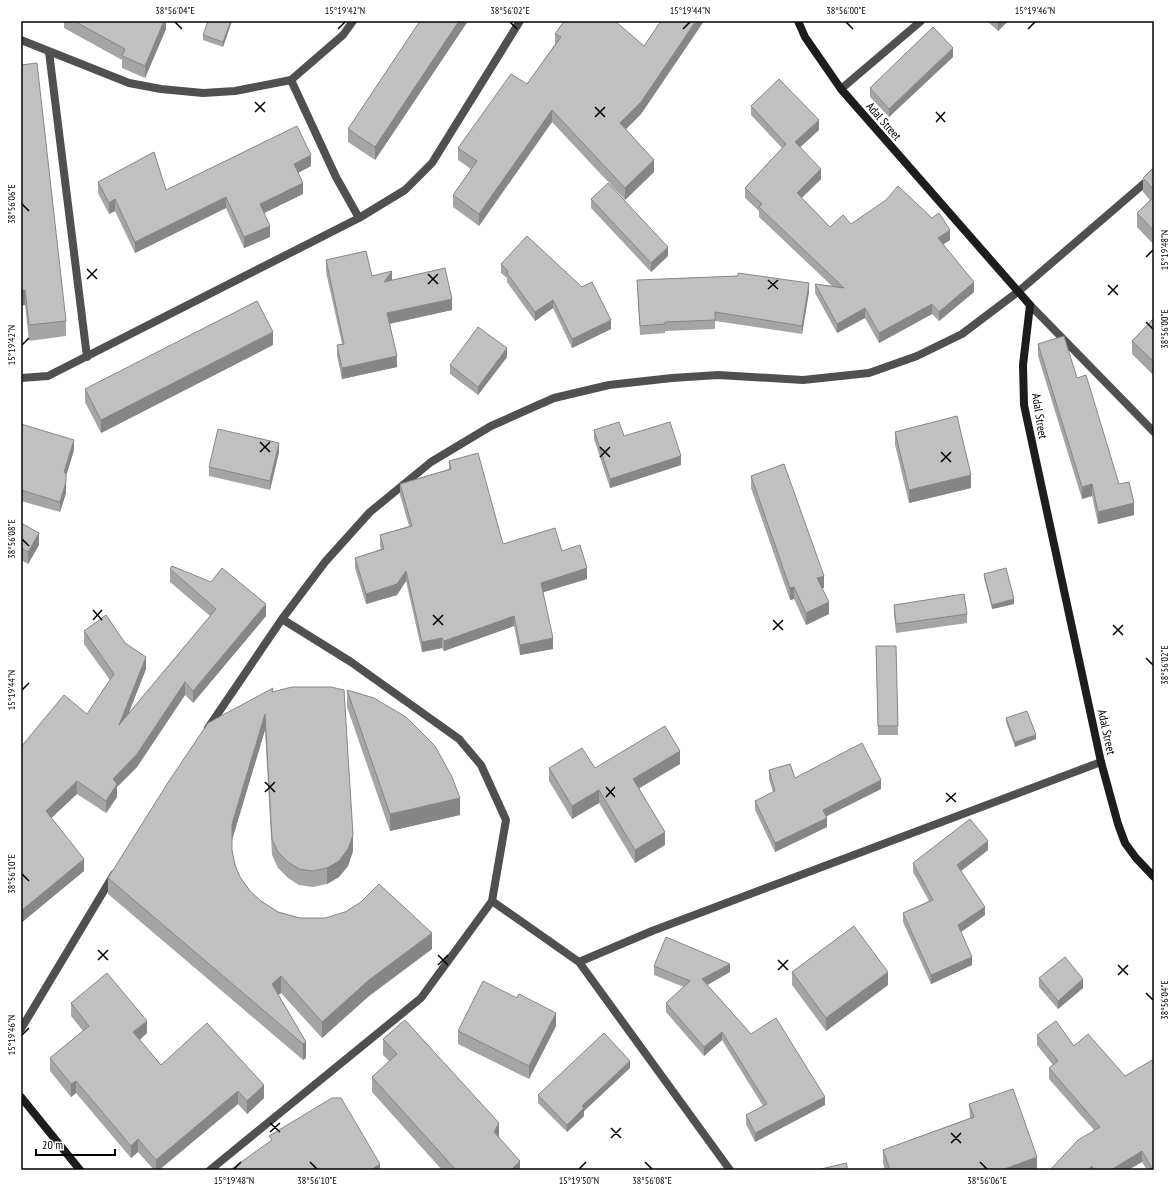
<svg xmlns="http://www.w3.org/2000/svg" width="1175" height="1191" font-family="'PT Sans Narrow',sans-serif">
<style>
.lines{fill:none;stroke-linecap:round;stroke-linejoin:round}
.street{stroke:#505050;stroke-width:8}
.secondary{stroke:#1d1d1d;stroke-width:8}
.wall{fill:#a5a5a5}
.shaded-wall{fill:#868686}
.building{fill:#c0c0c0;stroke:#868686}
.ticks{fill:none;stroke:#000;stroke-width:1.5}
.labels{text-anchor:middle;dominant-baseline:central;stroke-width:3;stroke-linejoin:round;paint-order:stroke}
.street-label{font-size:12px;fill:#000;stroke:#fff}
.neatline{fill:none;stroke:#000;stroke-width:1.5}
.ticks-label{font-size:10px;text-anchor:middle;fill:#000}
</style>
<rect width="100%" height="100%" fill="#fff"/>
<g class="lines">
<path class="street" d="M21,40L129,83L161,89L203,93L235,91L291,80L343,35L353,21
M49,52L87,357
M291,80L336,177L359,218
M841,89L921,21
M1030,305L1154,432
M21,378L48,376L359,218L405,190L432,163L520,21
M208,728L282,619L325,562L370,512L431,462L491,426L554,398L609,385L672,378L718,375L803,380L869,373L917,356L962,334L1019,291L1154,175
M492,901L579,962L730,1170
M579,962L652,931L1101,762
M21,1029L114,874
M210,1170L421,998L492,901L506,820L481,765L459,739L351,662L282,619"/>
<path class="secondary" d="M798,21L805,37L841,89L1030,305L1023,365L1024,405L1101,762L1118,824L1125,843L1136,858L1154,877
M21,1097L80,1170"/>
</g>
<path class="wall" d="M64,21H166V29L145,78L122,68V60L64,28Z
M232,21L223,47L203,40V35Z
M420,21H468L375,160L348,142V129Z
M661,21H704L641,114L626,129L654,172L625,200L552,122L479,226L453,207V195L471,169L458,160V148L527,84L555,44V34L644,46Z
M987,21H1008L998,31Z
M953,57L889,117L870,97V88Z
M21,65L66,321V336L29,341L25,305Z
M751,106L819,130L800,147L821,179L802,198L830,227L851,224L950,240L943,244L974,292L939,321L932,314L879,343L865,318L837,333L815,293V284L832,286L759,217V211L745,198V188L782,148L751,115Z
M311,166L298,173L303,194L264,213L270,237L244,248L226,208L135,253L115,211L109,214L98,193V182L166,190Z
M1154,167V245L1137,227V213L1150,200L1143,192V178Z
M591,199L668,256L651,272L591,208Z
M326,260L372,276L392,280L452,310L390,324L397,367L342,379L337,356V345L342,344L326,272Z
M501,264L611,329L572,348L553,308L535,321L507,282V278L501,273Z
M637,280L809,292L802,334L715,321V329L665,331V333L640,335Z
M1154,318V376L1132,354V341Z
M1038,344L1077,378L1119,484L1134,515L1098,524L1092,496L1082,499L1038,356Z
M273,345L101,433L85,402V389Z
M507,357L478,395L450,374V365Z
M1154,381V397L1153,396V382Z
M21,424L74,450L66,476V493L60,512L21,501Z
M594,430L624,436L681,465L610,488L594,439Z
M895,432L971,488L909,503L895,445Z
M279,452L270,490L209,476V467Z
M449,461L503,544L562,551L587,579L543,592L553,649L520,655L514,626L444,651L442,648L422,652L406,581L397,595L366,604L355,568V558L381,549L380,546V535L409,526L400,495V484L449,469Z
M751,476L824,588H822L829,614L806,625L794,599L790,600L751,488Z
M21,523L39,545L28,564L21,560Z
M170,569L266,616L193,703L185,695L137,767L117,787V797L106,813L77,794L51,818L84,871L21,923V747L87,714L110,680L84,644V631L125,643L146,669L128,714L210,616L170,582Z
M984,574L1014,604L992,609L984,578Z
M894,605L967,614V623L896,633L894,614Z
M876,646H896L898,735H878Z
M347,690L460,815L390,831L347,707Z
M273,692L353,851L348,866L339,877L327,884L313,887L299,885L288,878L278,868L272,855L265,730L232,840V851L235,865L240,877L250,891L261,901L278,912L300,918L432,949L369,996L322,1038L281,993L278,995L306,1042V1058L303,1060L108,894V878Z
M1006,718L1036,739L1015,747L1006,722Z
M680,764L639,788L665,845L635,863L599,803L572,819L549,781V768H595Z
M769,770L795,778L881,789L827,816V827L775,852L755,810V801L773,792L769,779Z
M988,850L961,871L985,915L961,932L972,965L931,984L903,922V913L929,901L913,872V863Z
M654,966L730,972L707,985L751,1034L825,1105L755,1142L746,1124V1115L763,1106L722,1040L704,1056L666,1012V1003L684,987L654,975Z
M792,972L888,985L826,1031L792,985Z
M1039,978L1083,988L1058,1009L1039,987Z
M517,998L556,1026L529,1079L458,1044V1031Z
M71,1003L147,1033L140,1040L161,1065L264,1098L247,1114L238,1104L159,1170H154L138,1152L131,1158L76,1093L71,1097L50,1071V1058L83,1031L71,1016Z
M1056,1021L1154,1170H1147L1142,1162L1128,1170H1050L1094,1130L1049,1079V1068L1053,1065L1037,1045V1035Z
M383,1039L499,1137L520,1170H442L372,1092V1077L389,1061L383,1055Z
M630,1068L584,1111V1116L567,1132L538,1103V1095Z
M969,1104L1037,1170H885L883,1163V1150L970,1118Z"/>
<path class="shaded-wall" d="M164,21H166V29L145,78V66Z
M231,21H232L223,47V42Z
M459,21H468L375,160V147Z
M696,21H704L641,114L620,135V123Z
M999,21H1008L998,31V22Z
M953,48V57L889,117V109Z
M552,110V122L479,226V214Z
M819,120V130L795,152V142Z
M311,155V166L294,175V164Z
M654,160V172L625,200V188Z
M821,169V179L797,202V193Z
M303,183V194L260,215V204Z
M226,197V208L135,253V242Z
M115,199V211L109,214V203Z
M270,226V237L244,248V237Z
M950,230V240L938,248V238Z
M668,247V256L651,272V263Z
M392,271V282H384Z
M974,282V292L939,321V312Z
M809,283V292L802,334V326Z
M21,290H25V305L21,306Z
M452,299V310L387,324V313Z
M553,300V308L535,321V312Z
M932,304V314L879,343V333Z
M865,308V318L837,333V324Z
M611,320V329L572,348V339Z
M273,332V345L101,433V420Z
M507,348V357L478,395V387Z
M397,356V367L342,379V368Z
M74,440V450L64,483V472Z
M279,443V452L270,490V481Z
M681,456V465L610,488V479Z
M971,475V488L909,503V490Z
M66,482V493L60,512V502Z
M1092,484V496L1082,499V487Z
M1134,503V515L1098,524V512Z
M39,533V545L28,564V552Z
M587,568V579L541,593V583Z
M406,571V581L397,595L366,604V594Z
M824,576V588L817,590V578Z
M794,587V599L790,600V588Z
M1014,599V604L992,609V605Z
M829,602V614L806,625V613Z
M266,604V616L193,703V691Z
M514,616V626L444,651V641Z
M442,638V648L422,652V642Z
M553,638V649L520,655V645Z
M146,657V669L119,738V725Z
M185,682V695L137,767L117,787V797L106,813V801L113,779Z
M265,714V730L232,840V824Z
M1036,735V739L1015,747V742Z
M680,751V764L633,792V779Z
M881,780V789L823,818V810Z
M77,781V794L46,823V811Z
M599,790V803L572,819V806Z
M460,798V815L390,831V814Z
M827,818V827L775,852V843Z
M665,832V845L635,863V850Z
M353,835V851L348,866L339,877L327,884V868Z
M988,841V850L957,874V865Z
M84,859V871L21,923V911Z
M985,907V915L958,934V925Z
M432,933V949L369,996L322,1038V1022L369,980Z
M972,957V965L931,984V975Z
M730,964V972L702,988V979Z
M888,972V985L826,1031V1018Z
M281,976V993L272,1000V984Z
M1083,979V988L1058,1009V1001Z
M556,1013V1026L529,1079V1066Z
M147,1021V1033L133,1045V1032Z
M722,1032V1040L704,1056V1047Z
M306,1042V1058L303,1060V1044Z
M630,1061V1068L584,1111V1116L567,1132V1125L582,1106Z
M76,1081V1093L71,1097V1084Z
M264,1085V1098L247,1114V1101Z
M238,1091V1104L159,1170H156V1160Z
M825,1097V1105L755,1142V1133Z
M499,1123V1138L494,1132Z
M138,1139V1152L131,1158V1146Z
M1142,1151V1162L1128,1170H1111Z
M1037,1157V1170H1002Z
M520,1161V1170H511Z
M380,1164V1170H371Z
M1092,1166V1170H1088Z"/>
<path class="building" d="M74,21H164L145,66L122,56L125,49Z
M208,21H231L223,42L203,35Z
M420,21H459L375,147L348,129Z
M564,21H615L644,46L661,21H696L641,102L620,123L654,160L625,188L552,110L479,214L453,195L477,161L458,148L511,74L527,84L561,37L555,34Z
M933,27L953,48L889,109L870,88Z
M37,63L66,321L29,325L25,290H21V65Z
M779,79L819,120L795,142L821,169L797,193L830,227L843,215L851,224L886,200L898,186L932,218L939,213L950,230L938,238L974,282L939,312L932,304L879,333L865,308L837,324L815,284L844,288L759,207L762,204L745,188L786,144L751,106Z
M297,126L311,155L294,164L303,183L260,204L270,226L244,237L226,197L135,242L115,199L109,203L98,182L154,152L166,190Z
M1154,167V190L1143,178Z
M608,183L668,247L651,263L591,199Z
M1154,197V231L1137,213Z
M527,236L582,287L592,282L611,320L572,339L553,300L535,312L507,273L508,271L501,264Z
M366,251L372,276L392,271L384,282L445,268L452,299L387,313L397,356L342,368L337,345L344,344L326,260Z
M738,273L809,283L802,326L715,312V320L665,322V324L640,326L637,280L738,276Z
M257,301L273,332L101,420L85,389Z
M1154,318V362L1132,341Z
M478,327L507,348L478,387L450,365Z
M1064,336L1077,378L1086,375L1119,484L1129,482L1134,503L1098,512L1092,484L1082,487L1038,344Z
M957,416L971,475L909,490L895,432Z
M619,422L624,436L670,422L681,456L610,479L594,430Z
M21,424L74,440L64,472L66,473V482L60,502L21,490Z
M218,429L279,443L270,481L209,467Z
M478,453L503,544L555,528L562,551L580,545L587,568L541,583L553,638L520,645L514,616L444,641L442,638L422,642L406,571L397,584L366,594L355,558L384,549L380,535L412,526L400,484L451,469L449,461Z
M784,464L824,576L817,578L829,602L806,613L794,587L790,588L751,476Z
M21,523L39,533L28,552L21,548Z
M172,566L211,582L222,568L266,604L193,691L185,682L137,754L113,779L117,784L106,801L77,781L46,811L84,859L21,911V747L64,695L87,714L114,674L84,631L106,615L125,643L146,657L119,725L216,609L170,569Z
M1006,568L1014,599L992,605L984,574Z
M964,594L967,614L896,624L894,605Z
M876,646H896L898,726H878Z
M292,687H331L344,690L353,835L348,849L339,861L327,868L313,871L299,869L288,862L278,852L272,839L265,714L232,824V850L235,865L240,877L250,891L261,901L278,912L300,918H325L345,912L361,902L379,884L432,933L369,980L322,1022L281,976L272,984L306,1042L303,1044L108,878L169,781L208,723L273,688L272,692Z
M347,690L374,698L406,717L435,746L452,777L460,798L390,814Z
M1027,711L1036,735L1015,742L1006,718Z
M665,726L680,751L633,779L665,832L635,850L599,790L572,806L549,768L582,748L595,768Z
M862,743L881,780L823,810L827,818L775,843L755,801L775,791L769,770L790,764L795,778Z
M970,819L988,841L957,865L985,907L958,925L972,957L931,975L903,913L933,900L913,863Z
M854,926L888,972L826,1018L792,972Z
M666,937L730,964L702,979L751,1034L776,1018L825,1097L755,1133L746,1115L767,1104L722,1032L704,1047L666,1003L690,981L654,966Z
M1065,957L1083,979L1058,1001L1039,978Z
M107,973L147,1021L133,1032L161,1065L207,1023L264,1085L247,1101L238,1091L156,1160L138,1139L131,1146L76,1081L71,1084L50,1058L89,1026L71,1003Z
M483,981L517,998L519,994L556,1013L529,1066L458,1031Z
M405,1020L499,1123L494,1132L520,1161L511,1170H456L372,1077L397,1054L383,1039Z
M1056,1021L1074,1046L1088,1034L1125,1076L1154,1059V1170H1153L1142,1151L1111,1170H1094L1092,1166L1088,1170H1050L1078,1140L1100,1127L1049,1068L1058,1061L1037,1035Z
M604,1033L630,1061L582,1106L584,1108L567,1125L538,1095Z
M1013,1089L1037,1157L1002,1170H890L883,1150L974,1117L969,1104Z
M332,1098H341L380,1164L371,1170H230L272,1140L269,1136Z
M846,1163L848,1170H817Z"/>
<path class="ticks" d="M175,22L182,29M510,22L517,29M846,22L853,29M338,29L345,22M683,29L690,22M1028,29L1035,22M255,102L265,112M595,107L605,117M255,112L265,102M936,112L945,122M595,117L605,107M936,122L945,112M22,204L29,211M1146,257L1153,250M87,269L97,279M428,274L438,284M87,279L97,269M768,280L778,289M428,284L438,274M1108,285L1118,295M768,289L778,280M1108,295L1118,285M1146,322L1153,329M22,345L29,338M260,442L270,452M600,447L610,457M260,452L270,442M941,452L951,462M600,457L610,447M941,462L951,452M22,539L29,546M93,610L102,620M433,615L443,625M93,620L102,610M773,620L783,630M433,625L443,615M1113,625L1123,635M773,630L783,620M1113,635L1123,625M1146,658L1153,665M22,690L29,683M265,782L275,792M606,787L615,797M265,792L275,782M946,793L956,802M606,797L615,787M946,802L956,793M22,874L29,881M98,950L108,960M438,955L448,965M98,960L108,950M778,960L788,970M438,965L448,955M1118,965L1128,975M778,970L788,960M1118,975L1128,965M1146,993L1153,1000M22,1035L29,1028M270,1123L280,1132M611,1128L621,1138M270,1132L280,1123M951,1133L961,1143M611,1138L621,1128M951,1143L961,1133M310,1162L317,1169M645,1162L652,1169M980,1162L987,1169M234,1169L241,1162M579,1169L586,1162"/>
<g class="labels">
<g class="street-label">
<text transform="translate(884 121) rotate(49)">Adal Street</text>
<text transform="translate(1040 416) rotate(81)">Adal Street</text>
<text transform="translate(1107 732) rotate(78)">Adal Street</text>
</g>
</g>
<rect width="1175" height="1191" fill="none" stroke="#ffffff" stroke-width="44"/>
<path d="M36 1149v6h79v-6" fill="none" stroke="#000000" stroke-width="2"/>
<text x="42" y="1149" font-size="12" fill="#000000" stroke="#ffffff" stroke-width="3" paint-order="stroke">20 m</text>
<rect x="22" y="22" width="1131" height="1147" class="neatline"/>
<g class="ticks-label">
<text x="175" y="14">38°56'04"E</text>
<text x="345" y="14">15°19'42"N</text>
<text x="510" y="14">38°56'02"E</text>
<text x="690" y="14">15°19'44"N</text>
<text x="846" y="14">38°56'00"E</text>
<text x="1035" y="14">15°19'46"N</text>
<text transform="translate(11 204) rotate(-90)" y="4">38°56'06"E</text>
<text transform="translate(1164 250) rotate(-90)" y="4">15°19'48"N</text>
<text transform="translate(1164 329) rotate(-90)" y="4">38°56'00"E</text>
<text transform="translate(11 345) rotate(-90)" y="4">15°19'42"N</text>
<text transform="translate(11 539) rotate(-90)" y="4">38°56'08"E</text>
<text transform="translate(1164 665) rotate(-90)" y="4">38°56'02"E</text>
<text transform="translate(11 690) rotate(-90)" y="4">15°19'44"N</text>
<text transform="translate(11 874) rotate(-90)" y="4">38°56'10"E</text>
<text transform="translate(1164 1000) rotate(-90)" y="4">38°56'04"E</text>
<text transform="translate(11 1035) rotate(-90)" y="4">15°19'46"N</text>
<text x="234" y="1184">15°19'48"N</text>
<text x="317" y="1184">38°56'10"E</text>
<text x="579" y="1184">15°19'50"N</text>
<text x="652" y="1184">38°56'08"E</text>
<text x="987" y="1184">38°56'06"E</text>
</g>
</svg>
